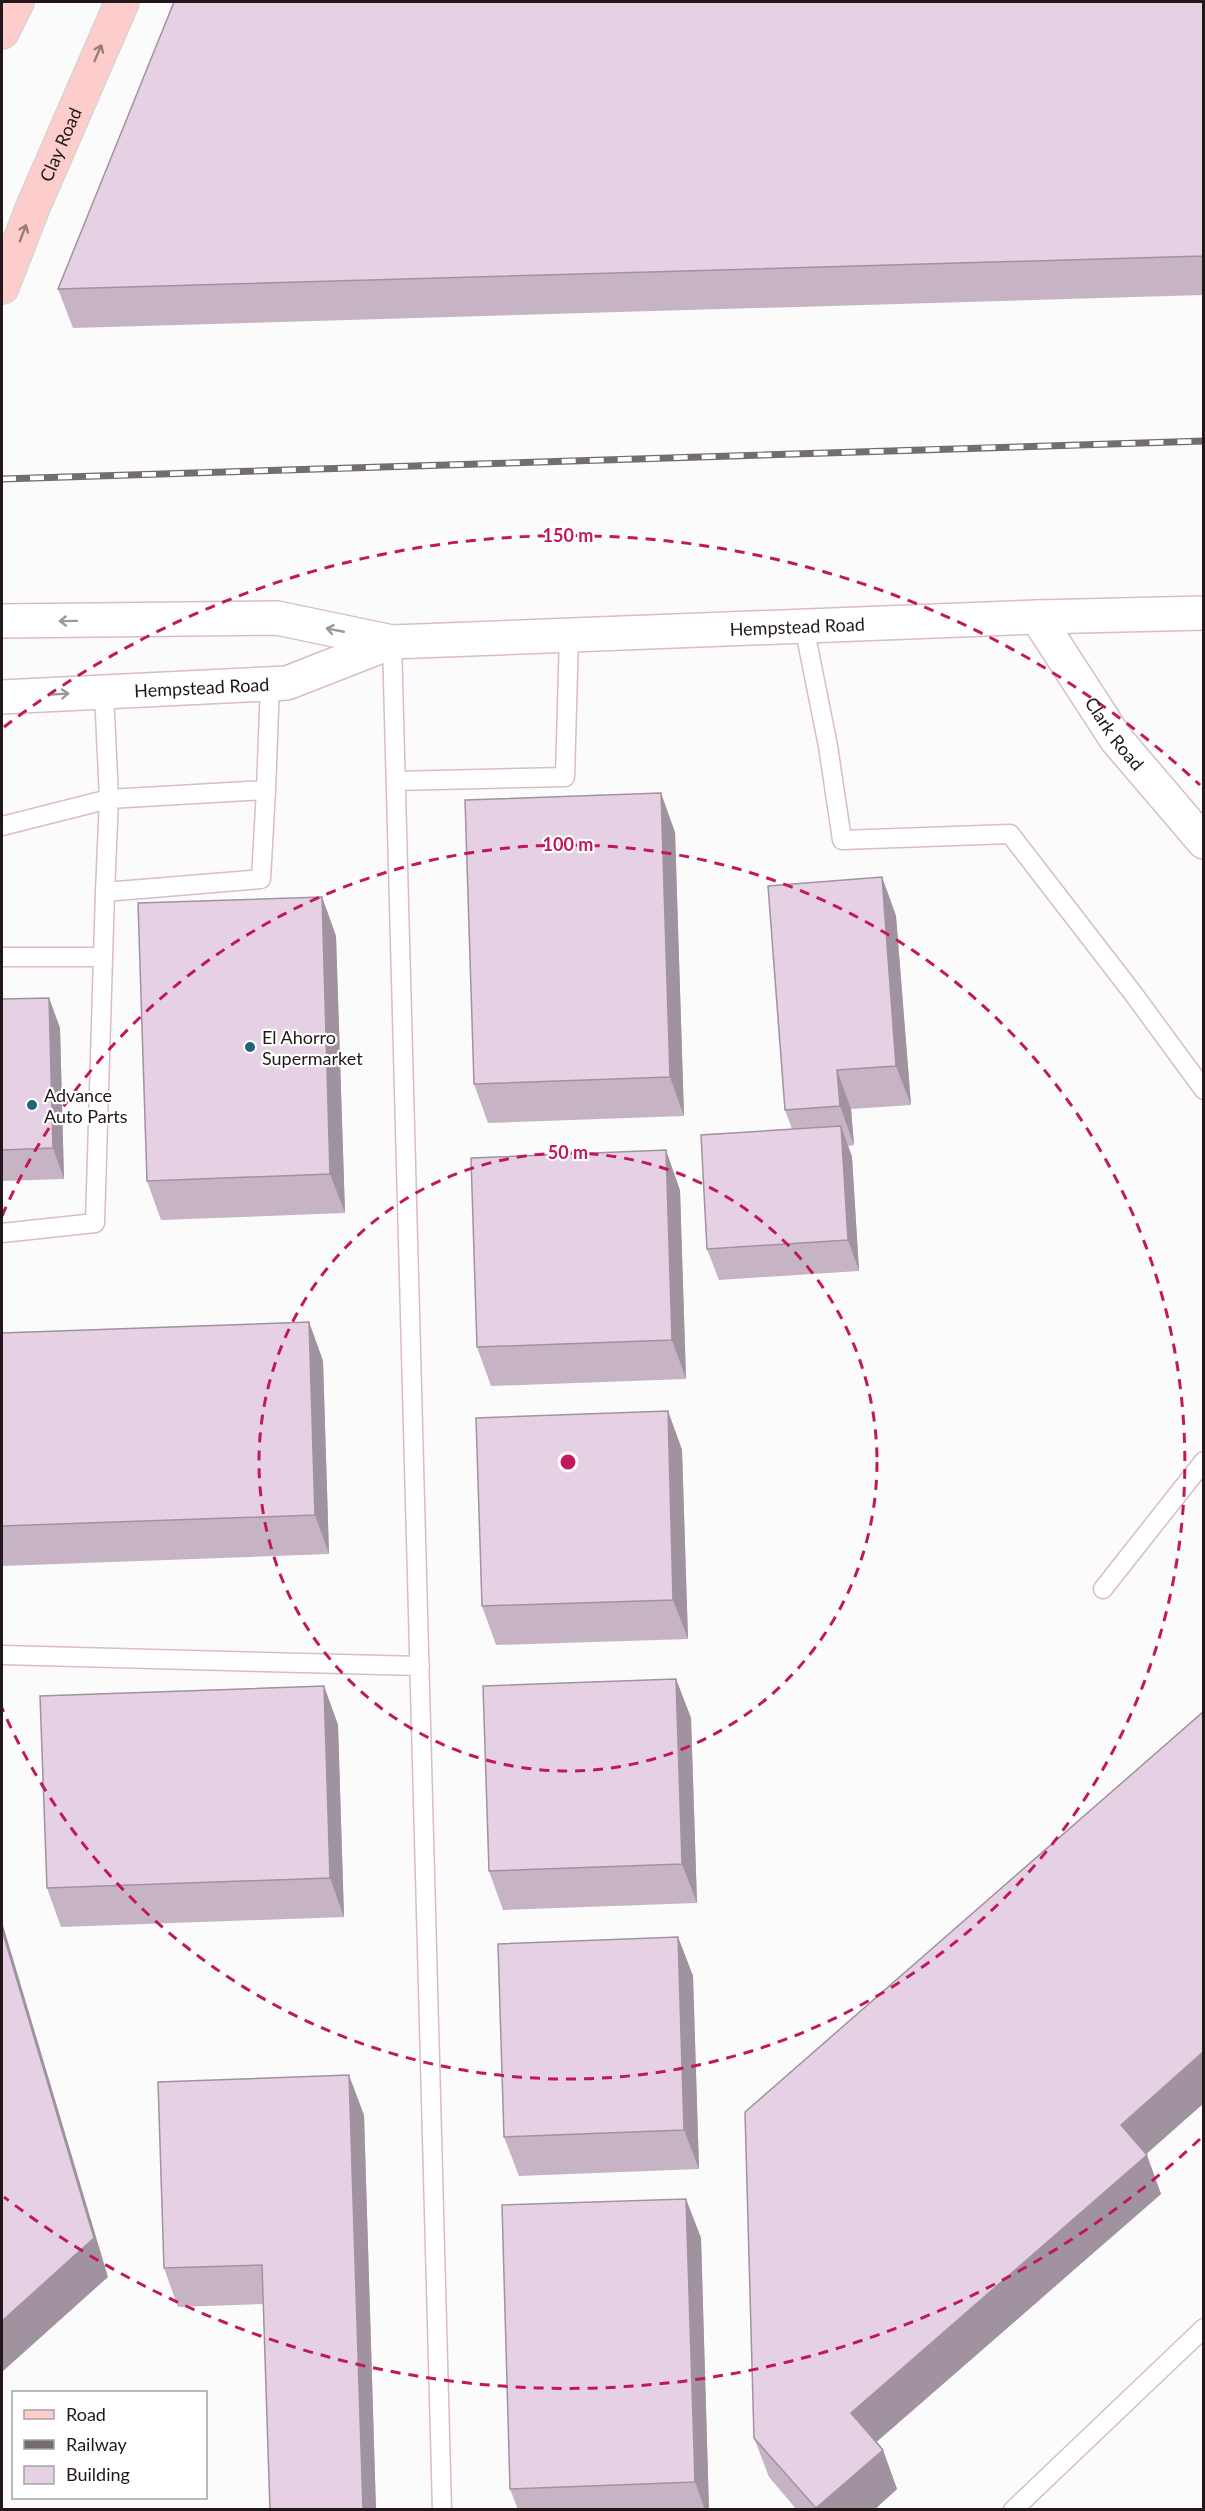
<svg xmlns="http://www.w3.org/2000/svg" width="1205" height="2511" font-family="Lato,sans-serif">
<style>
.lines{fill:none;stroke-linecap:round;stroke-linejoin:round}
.service-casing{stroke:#d8bcc6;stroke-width:21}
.tertiary-casing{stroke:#d8bcc6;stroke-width:36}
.secondary-casing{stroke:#d8bcc6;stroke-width:36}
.primary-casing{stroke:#d7d5d6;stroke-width:36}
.service{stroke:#fff;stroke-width:18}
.tertiary{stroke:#fff;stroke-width:33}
.secondary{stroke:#fff;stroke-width:33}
.primary{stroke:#fdcdcb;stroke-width:33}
.rail-casing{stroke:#736d6f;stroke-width:7}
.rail{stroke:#fff;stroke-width:4.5;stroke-dasharray:14;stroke-linecap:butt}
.wall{fill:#c6b4c4}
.shaded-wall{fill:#a192a0}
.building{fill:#e6d1e4;stroke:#a192a0;stroke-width:1.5}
.oneway{stroke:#9a7c7c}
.oneway2{stroke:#9c9799}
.ring{fill:none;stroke:#c2185b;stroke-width:3;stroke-dasharray:10 8}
.poi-dot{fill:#246279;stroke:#fff;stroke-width:2}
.labels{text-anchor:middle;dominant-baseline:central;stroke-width:4.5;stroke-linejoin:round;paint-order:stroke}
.street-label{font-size:18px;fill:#22181c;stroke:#fff}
.poi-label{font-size:18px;fill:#22181c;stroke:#fff;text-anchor:start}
.centre{fill:#c2185b;stroke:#fff;stroke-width:3}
.ring-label{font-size:18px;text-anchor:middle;font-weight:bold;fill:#c2185b;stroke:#fff;stroke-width:4.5;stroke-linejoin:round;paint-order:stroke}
</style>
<rect width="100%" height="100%" fill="#fbfbfb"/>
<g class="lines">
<g class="service-casing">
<path id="service" d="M804,626L828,746L842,840L1010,834L1132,992L1204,1090
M392,642L442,2510
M104,692L109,799L266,790L270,684
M396,781L565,777L569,635
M2,826L109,799L105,892
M2,957H102
M2,1233L95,1223L105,892L261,879L266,790
M1103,1589L1204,1461
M2,1655L420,1666
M1013,2510L1204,2328"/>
</g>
<g class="tertiary-casing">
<g id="tertiary">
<path id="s1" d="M1037,617L1116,739L1204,842"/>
</g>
</g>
<g class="secondary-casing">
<g id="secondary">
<path id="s2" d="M2,621L277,618L392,642L1037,617L1204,613"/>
<path id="s3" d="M2,697L287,683L392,642"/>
</g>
</g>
<g class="primary-casing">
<g id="primary">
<path d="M2,32L17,2"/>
<path id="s4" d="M2,287L33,207L122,2"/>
</g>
</g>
<use href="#service" class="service"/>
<use href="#tertiary" class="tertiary"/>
<use href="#secondary" class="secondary"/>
<use href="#primary" class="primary"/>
<g class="rail-casing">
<path id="rail" d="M2,479L1204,441"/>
</g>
<use href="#rail" class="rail"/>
</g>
<path class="wall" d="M1203,2V295L73,328L58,289Z
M675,832L684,1116L488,1123L474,1084Z
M882,877L896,916L911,1105L851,1109L854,1145L848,1146L852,1157L859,1271L719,1280L707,1249L792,1129L785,1110Z
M322,897L336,936L345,1213L161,1220L147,1181Z
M49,998L60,1028L64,1179L2,1181V999Z
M680,1190L686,1379L491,1386L477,1347Z
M309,1322L323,1361L329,1554L2,1566V1333Z
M668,1411L682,1450L688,1639L496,1645L482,1606Z
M676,1679L691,1718L697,1903L503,1910L489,1871Z
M324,1686L338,1725L344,1917L61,1927L47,1888Z
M678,1937L693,1976L699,2169L519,2176L504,2137Z
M364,2115L376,2510H270L264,2304L178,2307L164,2268Z
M1146,2154L1161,2194L876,2442L883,2450L897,2489L874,2510H797L769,2477L754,2438Z
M686,2199L701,2238L709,2510H518L510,2489Z"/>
<path class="shaded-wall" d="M661,793L675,832L684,1116L670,1077Z
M882,877L896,916L911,1105L896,1066Z
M322,897L336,936L345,1213L330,1174Z
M49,998L60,1028L64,1179L53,1148Z
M837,1070L851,1109L854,1145L840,1106Z
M841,1126L852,1157L859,1271L848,1240Z
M666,1150L680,1190L686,1379L672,1340Z
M309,1322L323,1361L329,1554L315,1515Z
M668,1411L682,1450L688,1639L673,1600Z
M676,1679L691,1718L697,1903L682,1864Z
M324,1686L338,1725L344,1917L330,1878Z
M2,1922L108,2277L2,2372Z
M678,1937L693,1976L699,2169L684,2130Z
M1203,2052V2104L1135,2164L1121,2125Z
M349,2075L364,2115L376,2510H363Z
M1147,2155L1161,2194L865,2452L851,2413Z
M686,2199L701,2238L709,2510H705L695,2482Z
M883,2450L897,2489L874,2510H817L816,2508Z"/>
<path class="building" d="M174,2H1203V256L58,289Z
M661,793L670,1077L474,1084L465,800Z
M882,877L896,1066L837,1070L840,1106L785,1110L768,886Z
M322,897L330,1174L147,1181L138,903Z
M49,998L53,1148L2,1150V999Z
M841,1126L848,1240L707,1249L701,1135Z
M666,1150L672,1340L477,1347L471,1158Z
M309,1322L315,1515L2,1526V1333Z
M668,1411L673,1600L482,1606L476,1418Z
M676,1679L682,1864L489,1871L483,1686Z
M324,1686L330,1878L47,1888L40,1696Z
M1203,1712V2052L1121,2125L1147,2155L851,2413L883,2450L816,2508L754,2438L745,2112Z
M2,1930L94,2238L2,2321Z
M678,1937L684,2130L504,2137L498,1944Z
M349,2075L363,2510H270L262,2265L164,2268L158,2082Z
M686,2199L695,2482L510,2489L502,2205Z"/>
<defs><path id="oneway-shaft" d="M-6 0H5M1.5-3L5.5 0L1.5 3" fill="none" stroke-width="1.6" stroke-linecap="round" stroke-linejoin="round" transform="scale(1.5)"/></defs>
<g class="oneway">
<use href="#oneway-shaft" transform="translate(98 53) rotate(-67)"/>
<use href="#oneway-shaft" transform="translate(23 233) rotate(-69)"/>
</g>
<g class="oneway2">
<use href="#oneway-shaft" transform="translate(68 621) rotate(179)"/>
<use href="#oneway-shaft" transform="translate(335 630) rotate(-169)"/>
<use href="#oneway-shaft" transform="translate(60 694) rotate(-3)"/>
</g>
<g class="ring">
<circle cx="568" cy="1462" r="309"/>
<path d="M2 1216A617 617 0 1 1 2 1708"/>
<path d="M1200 2139A926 926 0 0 1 4 2197M4 727A926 926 0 0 1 1200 785"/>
</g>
<g class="poi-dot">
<circle cx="250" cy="1047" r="6"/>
<circle cx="32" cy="1105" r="6"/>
</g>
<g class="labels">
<g class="street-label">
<text stroke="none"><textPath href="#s4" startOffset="154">Clay Road</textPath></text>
<text stroke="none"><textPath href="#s2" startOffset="798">Hempstead Road</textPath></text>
<text stroke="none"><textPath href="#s3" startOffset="200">Hempstead Road</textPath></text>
<text stroke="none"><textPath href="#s1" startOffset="140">Clark Road</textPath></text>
</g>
<g class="poi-label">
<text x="262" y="1037">El Ahorro<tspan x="262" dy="21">Supermarket</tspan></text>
<text x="44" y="1095">Advance<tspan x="44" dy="21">Auto Parts</tspan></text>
</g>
</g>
<circle cx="568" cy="1462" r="9" class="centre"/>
<g class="ring-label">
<text x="568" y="542">150 m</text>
<text x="568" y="851">100 m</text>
<text x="568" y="1159">50 m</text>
</g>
<rect width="1205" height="2511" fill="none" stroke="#22181c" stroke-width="6"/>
<rect x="12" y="2391" width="195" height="108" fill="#ffffff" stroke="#a7a3a4" stroke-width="1.5"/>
<rect x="24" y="2410" width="30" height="9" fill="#fdcdcb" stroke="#a7a3a4" stroke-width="1.5"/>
<text x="66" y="2421" font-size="18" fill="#22181c">Road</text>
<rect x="24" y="2440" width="30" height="9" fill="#736d6f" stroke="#a7a3a4" stroke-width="1.5"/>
<text x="66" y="2451" font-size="18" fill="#22181c">Railway</text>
<rect x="24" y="2466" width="30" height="18" fill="#e6d1e4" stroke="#a7a3a4" stroke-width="1.5"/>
<text x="66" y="2481" font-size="18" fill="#22181c">Building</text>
</svg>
